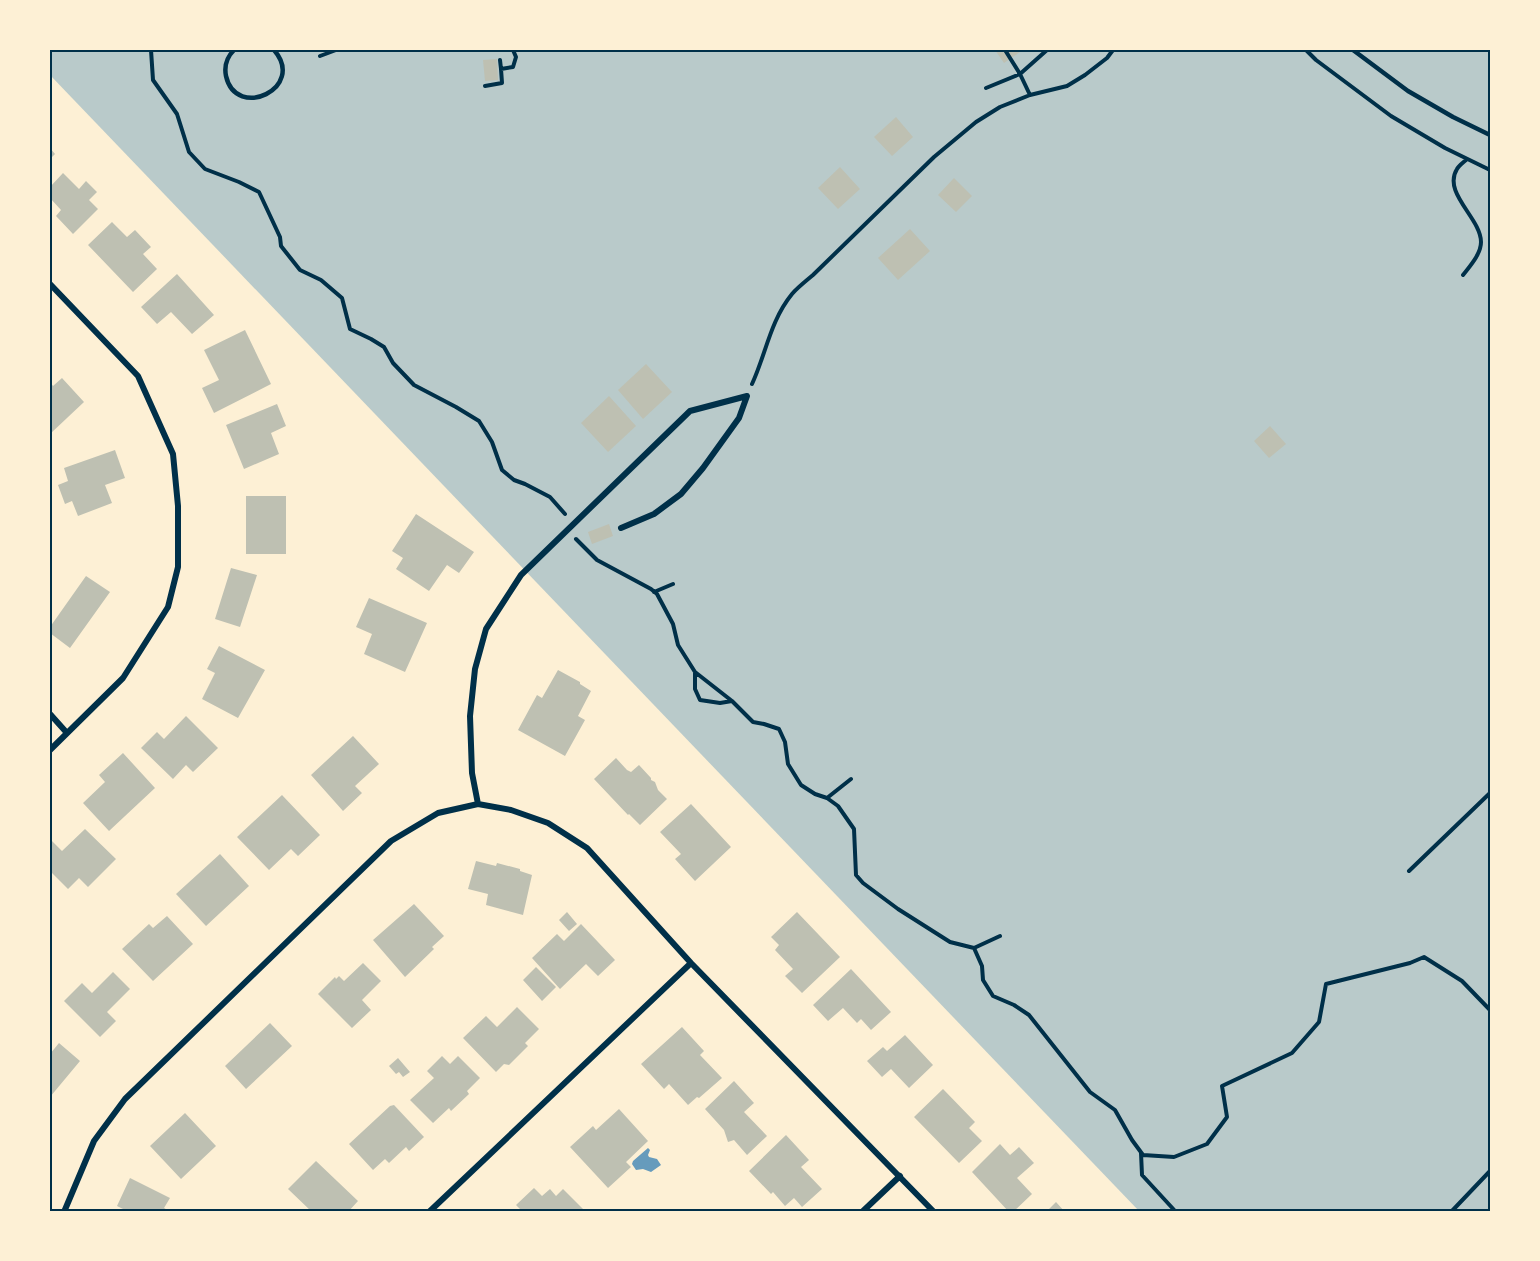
<svg xmlns="http://www.w3.org/2000/svg" width="1540" height="1261" font-family="'Fira Sans Condensed',sans-serif">
<style>
.green{fill:#b9caca}
.water{fill:#669bbc}
.building{fill:#bec0b2}
.lines{fill:none;stroke-linecap:round;stroke-linejoin:round}
.path{stroke:#003049;stroke-width:4}
.service{stroke:#003049;stroke-width:4.5}
.minor{stroke:#003049;stroke-width:6}
.neatline{fill:none;stroke:#003049;stroke-width:2}
</style>
<rect width="100%" height="100%" fill="#fdf0d5"/>
<path class="green" d="M50,50H1490V1211H1139L50,75Z"/>
<path class="water" d="M648,1148L650,1150L648,1155L649,1157L657,1159L661,1165L651,1172L643,1169L636,1170L632,1164L633,1161Z"/>
<path class="building" d="M995,50H1019L1020,52L1004,63Z
M497,59L498,80L485,81L483,60Z
M896,117L913,137L892,156L874,137Z
M50,148L55,154L50,159Z
M840,167L860,189L838,209L818,188Z
M63,173L79,189L86,181L97,192L89,200L98,209L73,234L56,216L61,210L50,198V187Z
M954,178L972,196L956,212L938,195Z
M112,222L127,237L135,230L151,247L143,254L157,269L133,292L88,245Z
M910,229L930,251L898,280L878,258Z
M177,274L214,315L192,334L171,312L157,324L141,307Z
M245,330L271,384L214,413L202,388L219,380L204,350Z
M646,364L672,392L643,419L618,390Z
M62,378L84,402L50,434V382L53,386Z
M609,396L636,426L608,452L581,423Z
M277,404L286,426L271,433L279,454L244,469L226,425Z
M1270,426L1286,444L1269,458L1254,441Z
M115,450L125,478L105,485L112,503L78,516L72,501L65,504L58,485L68,481L64,468Z
M246,496H286V554H246Z
M416,514L474,552L459,573L447,565L429,591L396,569L403,558L392,551Z
M609,524L613,536L592,544L588,532Z
M231,568L257,575L240,627L215,619Z
M86,576L110,592L70,648L50,633V627Z
M369,598L427,623L405,672L364,654L372,634L356,627Z
M219,646L265,670L238,718L202,699L215,673L207,669Z
M558,670L580,682V684L591,691L578,716L585,720L565,756L518,730L537,695L542,698Z
M186,716L218,748L193,772L186,765L173,779L141,748L157,732L164,739Z
M353,736L379,764L355,786L362,793L343,811L311,775Z
M123,753L155,788L109,831L83,803L105,782L99,775Z
M616,758L627,770L631,772L639,765L651,778V780L655,782L658,790L667,799L640,825L629,814L628,815L594,779Z
M282,795L320,835L298,856L291,849L269,870L237,837Z
M691,804L731,847L695,881L675,859L681,854L660,832Z
M85,829L116,859L88,887L79,878L68,889L50,871V839L62,851Z
M220,854L249,886L206,926L176,894Z
M476,861L496,866L497,863L520,869V871L532,875L523,915L486,905L488,894L468,889Z
M414,904L444,936L432,947L434,949L405,977L373,940Z
M567,912L577,924L569,931L559,920Z
M797,912L840,957L802,993L785,976L793,969L775,950L779,945L771,937Z
M167,916L193,944L153,981L122,949L149,924L153,928Z
M581,924L615,960L598,976L586,964L560,989L532,958L557,934L564,941Z
M363,963L381,981L362,1000L371,1010L352,1028L318,994L335,977L336,979L339,976L344,981Z
M536,967L556,987L542,1001L523,980Z
M851,969L891,1012L871,1030L861,1019L857,1023L843,1008L828,1021L813,1005Z
M113,972L130,989L107,1012L116,1021L100,1037L64,1001L82,983L92,993Z
M517,1007L539,1029L525,1043L528,1046L509,1065L504,1064L496,1072L463,1038L486,1016L497,1027Z
M270,1023L292,1046L246,1089L225,1066Z
M682,1027L704,1051L700,1055L722,1078L699,1098L697,1097L688,1105L669,1084L664,1089L641,1064Z
M905,1035L933,1065L909,1088L891,1069L882,1077L867,1061L883,1047L887,1051Z
M59,1043L80,1061L50,1097V1054Z
M442,1056L450,1064L458,1056L480,1078L467,1091L469,1094L451,1111L449,1108L433,1123L410,1100L434,1078L427,1071Z
M398,1058L410,1072L403,1077L399,1072L396,1074L389,1066Z
M734,1081L754,1103L744,1112L767,1136L747,1155L734,1140L728,1142L724,1130L705,1109Z
M943,1089L975,1122L969,1128L982,1141L959,1163L914,1117Z
M394,1105L424,1137L409,1151L406,1147L389,1163L385,1159L373,1170L349,1144L390,1106Z
M619,1109L648,1141L626,1162L631,1167L608,1188L570,1147L593,1126L596,1130Z
M185,1113L216,1146L181,1179L150,1146Z
M786,1135L809,1160L801,1167L822,1189L802,1207L794,1198L785,1206L773,1192L771,1194L749,1171Z
M1000,1144L1010,1155L1019,1147L1034,1163L1017,1178L1032,1194L1013,1212H1009L972,1172Z
M316,1161L358,1201L348,1212H312L288,1189Z
M130,1178L170,1198L164,1208L171,1212H129L117,1206Z
M534,1188L542,1196L550,1189L556,1196L563,1189L586,1212H523L516,1205Z
M1056,1202L1065,1212H1046Z"/>
<g class="lines">
<path class="path" d="M151,50L153,80L177,114L189,152L205,169L239,182L259,192L280,237L281,246L300,270L321,280L342,298L350,329L371,339L384,347L393,363L414,385L456,407L479,421L492,442L502,470L514,480L525,484L550,497L565,514
M1005,50L1020,74L1030,95
M1306,50L1316,60L1391,116L1445,148L1490,170
M320,56L336,50
M500,60L501,69
M485,86L502,83L501,69L513,67L516,57L513,50
M986,88L1020,74L1047,50
M1463,275C1470,266 1481,254 1481,242C1481,218 1442,193 1457,169C1459,165 1464,162 1467,159
M752,384C766,354 770,321 792,294C798,287 806,281 813,275L934,157L976,122L1000,107L1030,95L1067,86L1085,75L1107,58L1113,50
M576,539L597,560L651,589L657,594L673,624L678,645L695,672L732,701L753,722L764,724L779,729L785,742L788,764L801,785L815,794L827,798L838,806L854,829L856,875L863,883L898,909L950,942L974,948L1000,936
M654,592L673,584
M695,672V689L700,700L720,703L732,701
M827,798L851,779
M1409,871L1490,793
M974,948L982,966L983,980L993,996L1014,1005L1029,1015L1090,1092L1115,1110L1132,1140L1143,1155L1174,1157L1207,1144L1227,1117L1222,1086L1292,1053L1319,1022L1326,984L1410,963L1424,957L1462,981L1490,1010
M1141,1153L1142,1175L1176,1212
M1451,1212L1490,1171"/>
<path class="service" d="M234,50C227,57 224,66 226,76C236,121 307,88 274,50
M1353,50L1408,91L1453,117L1490,135"/>
<path class="minor" d="M50,284L138,376L173,454L178,506V567L168,607L123,678L50,750
M50,714L67,733
M478,804L472,773L470,716L475,669L486,629L521,575L690,411L747,396L739,418L703,468L681,494L654,514L621,528
M64,1212L94,1141L125,1099L391,841L438,813L478,804L511,810L548,823L587,848L691,963L934,1212
M429,1212L691,963
M862,1212L900,1176"/>
</g>
<rect width="1540" height="1261" fill="none" stroke="#fdf0d5" stroke-width="102"/>
<rect x="51" y="51" width="1438" height="1159" class="neatline"/>
</svg>
